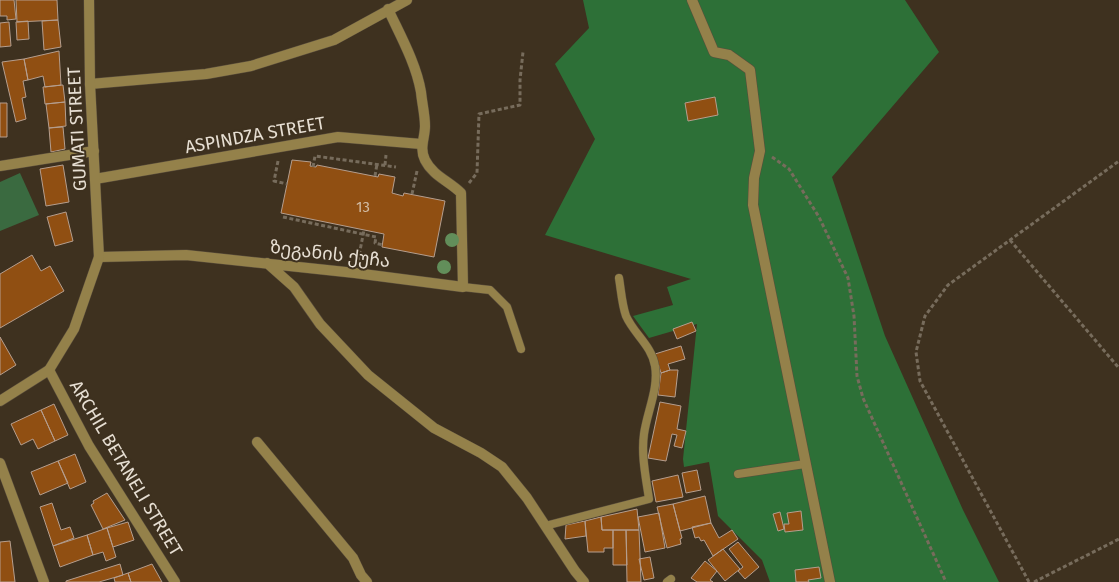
<svg xmlns="http://www.w3.org/2000/svg" width="1119" height="582" font-family="'Fira Sans','Noto Sans Georgian',sans-serif">
<style>
.green{fill:#3a6a40}
.forest{fill:#2d7037}
.building{fill:#904f12;stroke:#b59e8e}
.lines{fill:none;stroke-linecap:round;stroke-linejoin:round}
.service-casing{stroke:#594d3c;stroke-width:9}
.minor-casing{stroke:#594d3c;stroke-width:11}
.tertiary-casing{stroke:#594d3c;stroke-width:11}
.path{stroke:#776c5c;stroke-width:3;stroke-dasharray:4 2.5;stroke-linecap:butt}
.service{stroke:#94814a;stroke-width:8}
.minor{stroke:#94814a;stroke-width:10}
.tertiary{stroke:#94814a;stroke-width:10}
.tree{fill:#628e5a}
.labels{text-anchor:middle;dominant-baseline:central;stroke-width:4;stroke-linejoin:round;paint-order:stroke}
.number-label{font-size:15px;fill:#d1bba3}
.street-label{font-size:18px;fill:#e7dfd3;stroke:#3e311f}
</style>
<rect width="100%" height="100%" fill="#3e311f"/>
<path class="green" d="M20,173L39,215L0,231V182Z"/>
<path class="forest" d="M583,0H905L939,52L832,177L885,336L963,510L999,582H770L762,560L718,516L709,462L684,467L683,459L697,324L649,338L633,316L673,305L667,287L691,279L545,235L595,139L555,64L589,28Z"/>
<path class="building" d="M0,0H14L16,19L7,20V16H0Z
M16,0H57L58,20L17,22Z
M58,20L61,47L44,50L42,21Z
M28,21L29,39L17,40L16,22Z
M9,22L11,46L0,47V23Z
M59,51L61,85L45,87L43,76L28,80L24,59Z
M24,59L28,80L23,81L26,97L22,98L26,119L16,122L2,62Z
M63,85L65,102L45,104L43,87Z
M715,97L718,115L688,121L685,103Z
M65,102L66,126L49,128L46,104Z
M0,103H7V137H0Z
M63,127L65,149L51,152L49,128Z
M292,160L311,162L310,166L316,167L317,165L378,177L379,174L395,177L392,193L403,196L404,193L445,201L434,257L382,247L384,234L281,213Z
M63,165L69,202L46,206L40,169Z
M66,212L73,241L55,246L47,217Z
M32,255L41,271L50,266L64,291L0,328V274Z
M692,322L696,331L677,339L673,329Z
M0,337L16,365L0,375Z
M681,346L685,359L668,364L670,370L661,373L655,354Z
M670,370H678L675,397L658,395L661,373Z
M660,402L681,406L677,429L686,431L682,448L674,446L677,435L672,434L666,461L648,458Z
M54,404L68,435L55,441L41,410Z
M41,410L55,441L38,449L33,439L21,445L11,424Z
M75,454L86,482L70,489L58,461Z
M58,461L68,483L40,495L31,472Z
M697,470L701,490L686,493L682,473Z
M678,475L683,497L656,502L652,481Z
M107,493L125,520L103,529L91,505L94,503L93,501Z
M705,496L711,523L680,531L673,504Z
M52,503L61,530L70,527L74,538L53,546L40,507Z
M673,504L682,538L680,539L681,544L667,548L657,507Z
M637,509L639,530H602L601,517Z
M801,511L803,530L785,532L784,524H789L787,513Z
M780,512L784,529L778,531L773,514Z
M659,513L665,548L645,552L638,517Z
M601,517L602,530H613V548H604V552H588L585,521Z
M585,521L586,536L565,539L566,525Z
M128,522L134,540L113,547L107,528Z
M711,523L719,538L732,530L738,539L713,556L704,540L701,541L699,537L695,538L692,527Z
M107,528L116,557L106,561L103,552L93,555L87,535Z
M613,530H626L627,565H613Z
M626,530H639L641,582H627Z
M87,535L93,555L60,567L53,546Z
M10,541L15,582H0V542Z
M738,542L759,567L745,579L738,571L743,567L729,549Z
M723,549L740,569L725,581L708,560Z
M650,557L654,578L644,580L639,559Z
M705,561L717,571L710,580L713,582H697L691,578Z
M120,564L123,575L99,582H66V581Z
M152,564L162,582H131L128,573Z
M819,567L821,578L808,580L809,582H796L795,570Z
M128,573L131,582H115L114,578Z"/>
<g class="lines">
<g class="service-casing">
<path id="service" d="M463,287L490,290L507,307L521,349
M738,474L805,464
M545,526L649,499C646,478 641,455 644,434C647,412 659,388 655,366C652,346 634,334 626,316C622,305 621,290 619,278
M667,582L671,579"/>
</g>
<g class="minor-casing">
<path id="minor" d="M692,0L714,52L729,55L750,70L760,151L754,178L753,205L830,582
M90,84L206,74L251,66L334,40L407,0
M0,166L94,151
M95,179L338,137L421,144
M99,257L186,255L355,273L463,287L461,193C449,181 433,176 425,160C419,148 425,138 425,126C425,115 422,103 421,92C416,63 400,35 388,9
M267,263L294,287L320,324L368,375L434,428L481,453L502,467L527,498L575,571L584,582
M49,370L89,446L175,582
M257,442L353,558L361,575L367,582"/>
</g>
<g class="tertiary-casing">
<path id="tertiary" d="M0,401L49,370L74,329L99,257L90,84L89,0
M0,463L44,582"/>
</g>
<path class="path" d="M772,157L789,169L819,217L848,278L854,316L857,376L863,398L946,582
M278,161L274,181L287,184
M385,165L386,155
M313,167L315,156L396,167
M375,176L377,164
M469,183L477,173L479,114L520,105V80L523,52
M412,194L417,171
M283,217L376,237L375,243L383,245
M1010,240L1118,367
M358,261L364,230
M1029,582L920,381L916,352L925,316L948,285L1119,161
M1034,582L1119,539"/>
<use href="#service" class="service"/>
<use href="#minor" class="minor"/>
<use href="#tertiary" class="tertiary"/>
</g>
<g class="tree">
<circle cx="452" cy="240" r="7"/>
<circle cx="444" cy="267" r="7"/>
</g>
<g class="labels">
<g class="number-label">
<text x="363" y="207">13</text>
</g>
<g class="street-label">
<text transform="translate(77 129) rotate(-93)">GUMATI STREET</text>
<text transform="translate(255 135) rotate(-10)">ASPINDZA STREET</text>
<text transform="translate(330 254) rotate(7)">ზეგანის ქუჩა</text>
<text transform="translate(126 468) rotate(59)">ARCHIL BETANELI STREET</text>
</g>
</g>
</svg>
